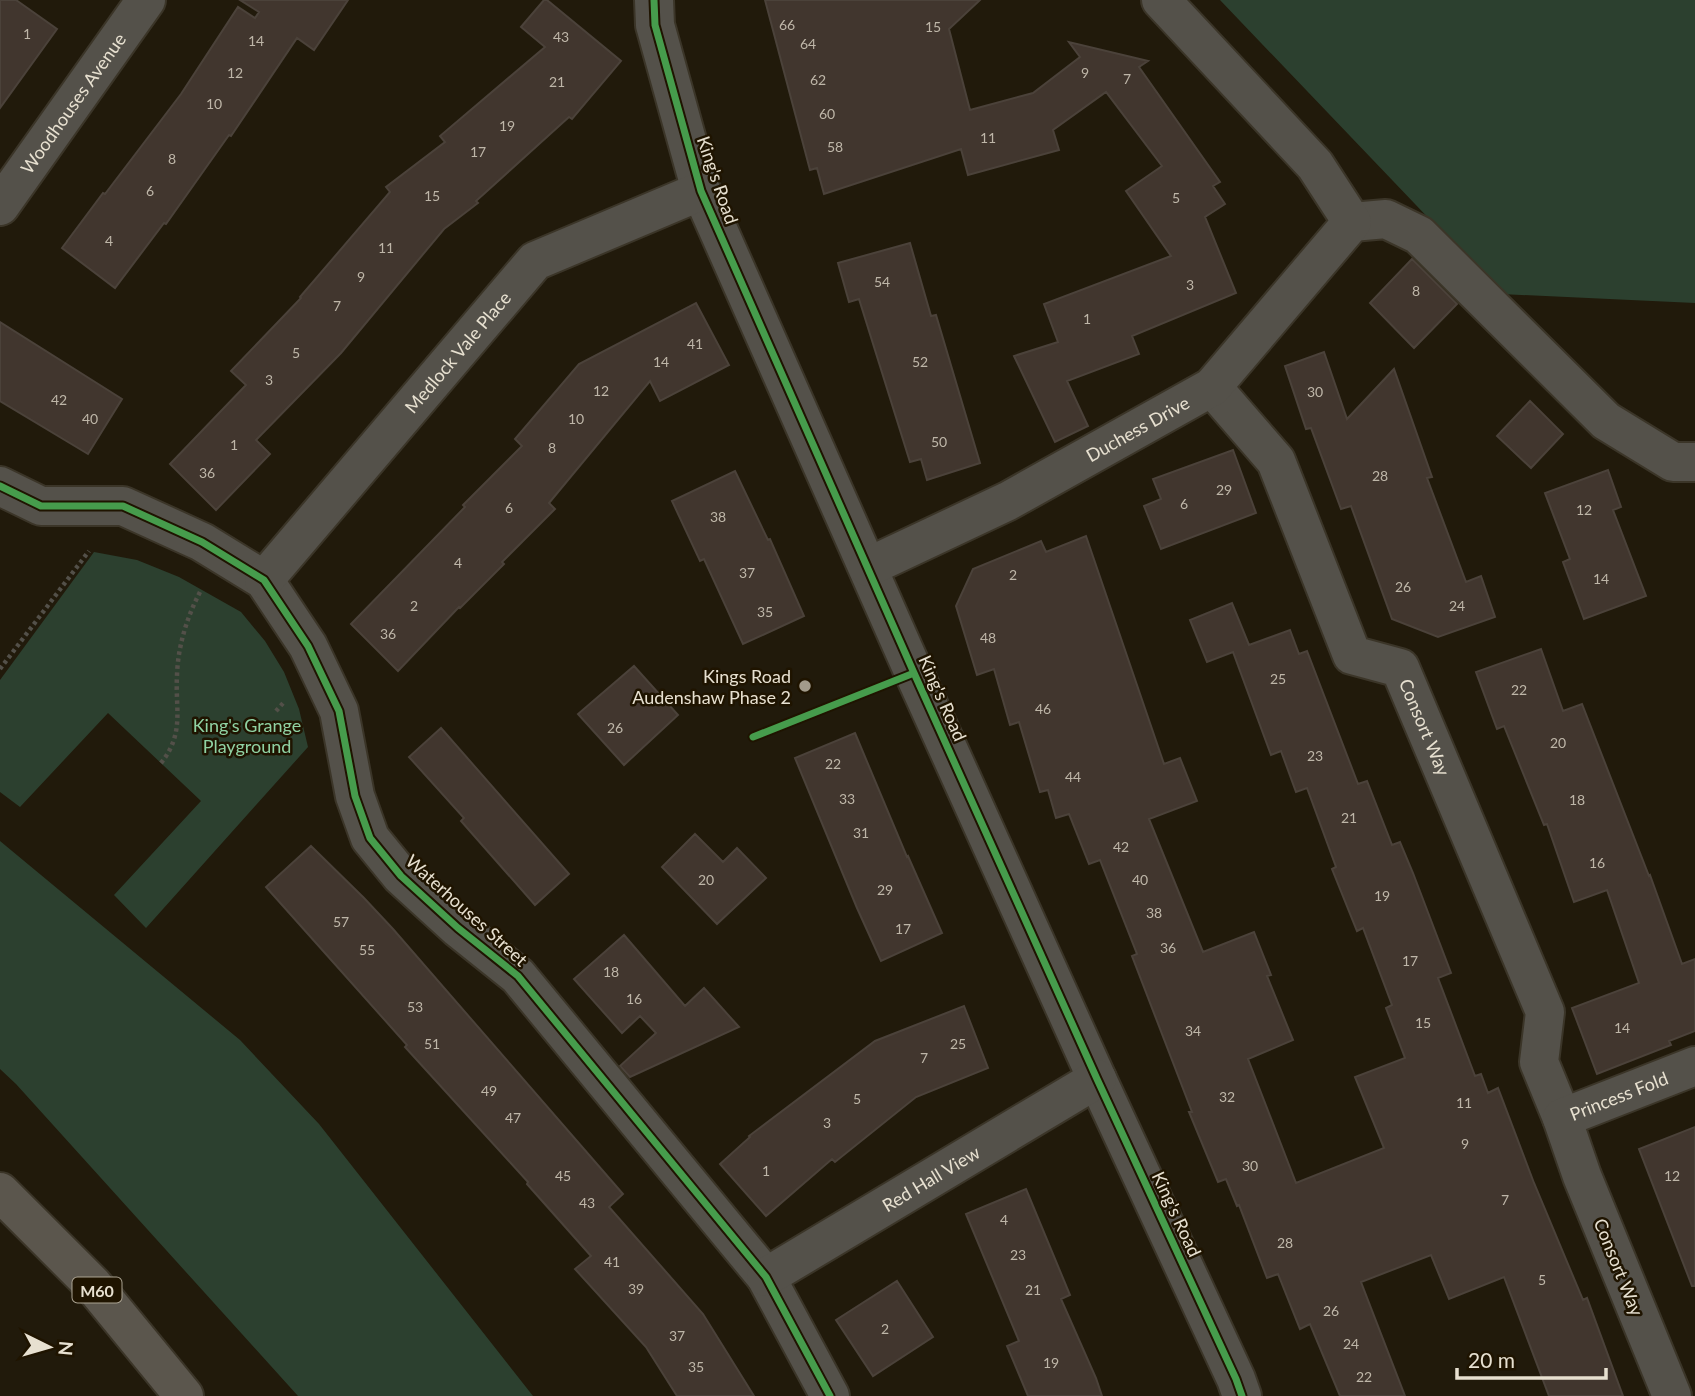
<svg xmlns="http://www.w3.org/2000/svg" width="1695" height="1396" font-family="Lato,sans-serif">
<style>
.green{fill:#2c402f}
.building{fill:#41362e;stroke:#4b423a;stroke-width:2}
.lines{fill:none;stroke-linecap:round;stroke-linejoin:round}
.minor-casing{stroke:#3b3528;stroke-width:42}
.highway-casing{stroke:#3b3528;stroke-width:42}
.path{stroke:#535049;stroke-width:4.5;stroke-dasharray:3.5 3.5;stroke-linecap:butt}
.minor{stroke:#54514a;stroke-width:38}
.highway{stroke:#5b564d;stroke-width:38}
.cycleway-casing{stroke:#1f1400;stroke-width:11}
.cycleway{stroke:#469c4c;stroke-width:7}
.poi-dot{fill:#a29b8b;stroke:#1f1400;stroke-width:2.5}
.labels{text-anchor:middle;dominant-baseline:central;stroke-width:5;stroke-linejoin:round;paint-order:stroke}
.number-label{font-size:14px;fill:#beb6a8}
.shield{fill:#1f1400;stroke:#aba392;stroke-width:2}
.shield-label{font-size:16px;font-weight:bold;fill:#e7e0d0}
.street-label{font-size:18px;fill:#e7e0d0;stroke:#1f1400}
.poi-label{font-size:18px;fill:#e7e0d0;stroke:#1f1400;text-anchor:end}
.park-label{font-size:18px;fill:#90d2a3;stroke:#1f1400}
</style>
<rect width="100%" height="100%" fill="#211a0b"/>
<path class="green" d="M1220,0H1695V303L1501,294Z
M94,552L137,560L179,577L241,612L265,641L284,672L299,709L308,747L146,928L114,895L201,801L108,713L20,807L0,792V680Z
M0,841L240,1040L319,1124L533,1396H298L16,1084L0,1069Z"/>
<path class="building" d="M0,0H16L57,29L0,108Z
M240,0H348L314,50L297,38L231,136L229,135L166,224L164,223L115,288L62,248L103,193L105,194L181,94L238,7L255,18L259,12Z
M544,0H547L621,61L572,119L569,117L476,201L478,203L444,229L341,353L256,440L270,454L216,510L170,464L246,385L231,371L301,298L300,297L390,192L386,187L445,142L440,136L545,47L521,27Z
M765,0H980L949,29L970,110L1033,93L1080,57L1069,42L1148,61L1139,67L1220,182L1213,186L1225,204L1205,217L1236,293L1132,336L1139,354L1067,381L1088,426L1055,442L1014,356L1058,342L1044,304L1171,256L1126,191L1162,166L1106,92L1053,130L1059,150L968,175L961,149L824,194L817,168L810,170Z
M910,243L931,316L936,315L980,463L927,480L921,459L910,462L859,299L849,302L838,263Z
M1412,259L1457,304L1414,348L1370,303Z
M696,303L729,365L660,401L650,381L549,503L555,509L502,562L504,564L460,608L459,607L398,671L351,624L465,507L463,505L522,446L515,439L579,364Z
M0,322L122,399L88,454L0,401Z
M1324,352L1347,419L1394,369L1432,477L1427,478L1466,582L1481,576L1495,617L1438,637L1392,619L1351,506L1341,509L1311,428L1306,429L1285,366Z
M1530,401L1563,434L1531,468L1497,436Z
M1233,450L1256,513L1161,549L1144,506L1161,499L1153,479Z
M1608,470L1621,507L1613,510L1646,596L1584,619L1563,562L1570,559L1545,493Z
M735,471L768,540L770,539L804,616L743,644L704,559L700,561L672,501Z
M1086,536L1164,764L1180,758L1197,801L1149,819L1203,952L1254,932L1271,975L1267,976L1293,1040L1248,1059L1296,1183L1384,1148L1355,1077L1405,1058L1386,1008L1392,1005L1363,928L1357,931L1332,869L1336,867L1307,788L1296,792L1281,751L1271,755L1233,652L1207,662L1190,620L1232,603L1249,645L1290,630L1299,654L1307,651L1358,784L1367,781L1392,845L1400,842L1413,873L1451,973L1438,978L1475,1076L1481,1074L1488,1093L1498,1088L1534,1183L1583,1300L1587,1298L1623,1396H1549L1504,1277L1449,1299L1431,1255L1361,1282L1405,1396H1340L1310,1324L1300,1329L1278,1274L1267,1278L1239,1205L1237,1206L1226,1179L1218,1182L1189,1112H1192L1132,956L1137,954L1100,860L1089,864L1069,814L1056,818L1048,790L1040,792L1019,722L1010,725L994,669L977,675L956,606L973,569L1041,541L1046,552Z
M1541,649L1563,711L1582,704L1649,876L1650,875L1682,964L1695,959V1031L1669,1041L1671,1045L1597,1074L1572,1008L1639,983L1607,890L1574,902L1547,824L1544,825L1504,726L1497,729L1476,672Z
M634,666L678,715L624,765L578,714Z
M441,728L569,874L535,905L461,821L464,818L409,757Z
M855,733L907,857L908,856L942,933L881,961L857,908L795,758Z
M695,834L723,862L737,848L766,878L717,924L662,867Z
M311,846L364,898L393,929L623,1194L609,1207L703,1314L754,1396H677L646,1347L575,1269L591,1256L527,1184L528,1182L405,1047L407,1045L266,887Z
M624,935L685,1006L704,988L739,1027L630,1077L620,1066L656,1033L640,1016L622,1033L574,979Z
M964,1006L988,1068L916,1097L835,1162L832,1159L766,1216L720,1164L750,1137L749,1136L875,1041Z
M1695,1127V1286H1692L1639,1149Z
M1026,1189L1070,1295L1061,1299L1096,1378L1102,1396H1028L1007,1346L1019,1341L966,1214Z
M897,1281L933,1337L873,1376L836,1320Z"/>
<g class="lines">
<g class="minor-casing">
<g id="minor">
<path d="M654,0L655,25L701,191L914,673L1097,1079L1236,1379L1242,1396"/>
<path id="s1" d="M0,206L146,0"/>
<path d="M1352,222L1386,219L1419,235L1606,421L1673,462H1695"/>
<path id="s2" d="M1212,387L1276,461L1352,655L1400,668L1545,1012L1539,1062L1562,1118"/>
<path d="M0,486L41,506H123L202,542L264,580L308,646L339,711L355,796L370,838L401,876L458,928L518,976L766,1277L830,1396"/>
<path id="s3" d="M868,567L1008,501L1212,387L1352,222L1315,165L1161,0"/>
<path id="s4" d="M264,580L535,261L701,191"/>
<path id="s5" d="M766,1277L1097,1079"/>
<path id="s6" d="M1672,1396L1582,1176L1562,1118L1695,1066"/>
</g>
</g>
<g class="highway-casing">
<path id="highway" d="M0,1192L93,1285L184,1396"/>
</g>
<path class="path" d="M0,669L89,551
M276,711L284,702
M161,763C185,733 175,709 177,675C178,646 187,617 200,592"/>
<use href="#minor" class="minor"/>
<use href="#highway" class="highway"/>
<g class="cycleway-casing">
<path id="cycleway" d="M654,0L655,25L701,191L914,673L1097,1079L1236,1379L1242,1396
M0,486L41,506H123L202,542L264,580L308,646L339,711L355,796L370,838L401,876L458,928L518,976L766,1277L830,1396
M753,737L914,673"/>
</g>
<use href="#cycleway" class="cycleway"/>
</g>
<circle class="poi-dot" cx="805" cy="686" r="7"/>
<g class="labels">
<g class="number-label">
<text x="787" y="24">66</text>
<text x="933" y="26">15</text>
<text x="27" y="33">1</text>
<text x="561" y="36">43</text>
<text x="256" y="40">14</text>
<text x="808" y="43">64</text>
<text x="235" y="72">12</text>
<text x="1085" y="72">9</text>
<text x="1127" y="78">7</text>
<text x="818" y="79">62</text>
<text x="557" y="81">21</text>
<text x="214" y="103">10</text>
<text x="827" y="113">60</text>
<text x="507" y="125">19</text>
<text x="988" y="137">11</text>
<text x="835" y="146">58</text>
<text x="478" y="151">17</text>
<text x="172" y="158">8</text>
<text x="150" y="190">6</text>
<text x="432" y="195">15</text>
<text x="1176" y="197">5</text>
<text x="109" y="240">4</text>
<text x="386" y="247">11</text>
<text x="361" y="276">9</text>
<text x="882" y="281">54</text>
<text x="1190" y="284">3</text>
<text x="1416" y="290">8</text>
<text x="337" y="305">7</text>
<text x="1087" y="318">1</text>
<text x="695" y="343">41</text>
<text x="296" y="352">5</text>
<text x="661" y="361">14</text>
<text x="920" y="361">52</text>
<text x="269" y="379">3</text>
<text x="601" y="390">12</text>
<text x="1315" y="391">30</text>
<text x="59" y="399">42</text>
<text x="90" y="418">40</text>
<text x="576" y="418">10</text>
<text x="939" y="441">50</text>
<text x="234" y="444">1</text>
<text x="552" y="447">8</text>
<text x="207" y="472">36</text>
<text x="1380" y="475">28</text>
<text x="1224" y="489">29</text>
<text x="1184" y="503">6</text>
<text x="509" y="507">6</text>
<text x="1584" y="509">12</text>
<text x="718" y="516">38</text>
<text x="458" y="562">4</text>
<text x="747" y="572">37</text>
<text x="1013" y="574">2</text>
<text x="1601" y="578">14</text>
<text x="1403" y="586">26</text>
<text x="414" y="605">2</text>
<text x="1457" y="605">24</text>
<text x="765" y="611">35</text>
<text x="388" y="633">36</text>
<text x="988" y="637">48</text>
<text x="1278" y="678">25</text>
<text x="1519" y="689">22</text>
<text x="1043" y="708">46</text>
<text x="615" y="727">26</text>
<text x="1558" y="742">20</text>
<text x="1315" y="755">23</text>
<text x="833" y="763">22</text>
<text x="1073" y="776">44</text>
<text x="847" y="798">33</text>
<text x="1577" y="799">18</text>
<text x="1349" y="817">21</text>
<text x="861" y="832">31</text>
<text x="1121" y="846">42</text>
<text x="1597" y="862">16</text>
<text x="706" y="879">20</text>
<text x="1140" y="879">40</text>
<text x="885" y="889">29</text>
<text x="1382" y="895">19</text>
<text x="1154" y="912">38</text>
<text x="341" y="921">57</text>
<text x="903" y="928">17</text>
<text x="1168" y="947">36</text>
<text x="367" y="949">55</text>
<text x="1410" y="960">17</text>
<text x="611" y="971">18</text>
<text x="634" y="998">16</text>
<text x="415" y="1006">53</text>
<text x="1423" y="1022">15</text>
<text x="1622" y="1027">14</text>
<text x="1193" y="1030">34</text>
<text x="432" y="1043">51</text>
<text x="958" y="1043">25</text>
<text x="924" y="1057">7</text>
<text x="489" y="1090">49</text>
<text x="1227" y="1096">32</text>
<text x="857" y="1098">5</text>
<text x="1464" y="1102">11</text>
<text x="513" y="1117">47</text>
<text x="827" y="1122">3</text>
<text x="1465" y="1143">9</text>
<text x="1250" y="1165">30</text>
<text x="766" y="1170">1</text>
<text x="563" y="1175">45</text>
<text x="1672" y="1175">12</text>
<text x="1505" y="1199">7</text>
<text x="587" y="1202">43</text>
<text x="1004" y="1219">4</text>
<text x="1285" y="1242">28</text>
<text x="1018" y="1254">23</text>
<text x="612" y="1261">41</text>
<text x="1542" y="1279">5</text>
<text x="636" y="1288">39</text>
<text x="1033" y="1289">21</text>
<text x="1331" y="1310">26</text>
<text x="885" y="1328">2</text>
<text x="677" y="1335">37</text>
<text x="1351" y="1343">24</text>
<text x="1051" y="1362">19</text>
<text x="696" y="1366">35</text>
<text x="1364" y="1376">22</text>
</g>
<rect class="shield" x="72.5" y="1277.5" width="49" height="25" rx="5"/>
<g class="shield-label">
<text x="97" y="1290">M60</text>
</g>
<g class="street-label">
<text stroke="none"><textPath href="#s1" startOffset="126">Woodhouses Avenue</textPath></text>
<text transform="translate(718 180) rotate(71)">King's Road</text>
<text stroke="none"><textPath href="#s4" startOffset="299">Medlock Vale Place</textPath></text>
<text stroke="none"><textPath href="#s3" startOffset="303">Duchess Drive</textPath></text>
<text transform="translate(943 698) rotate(66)">King's Road</text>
<text stroke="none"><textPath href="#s2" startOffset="420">Consort Way</textPath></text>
<text transform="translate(467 910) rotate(42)">Waterhouses Street</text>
<text stroke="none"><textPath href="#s6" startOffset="360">Princess Fold</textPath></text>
<text stroke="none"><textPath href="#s5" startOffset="192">Red Hall View</textPath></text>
<text transform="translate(1177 1214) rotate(65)">King's Road</text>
<text transform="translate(1619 1267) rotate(68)">Consort Way</text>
</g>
<g class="poi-label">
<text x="791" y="676">Kings Road<tspan x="791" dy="21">Audenshaw Phase 2</tspan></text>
</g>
<g class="park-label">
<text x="247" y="725">King's Grange<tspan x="247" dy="21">Playground</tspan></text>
</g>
</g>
<g transform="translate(49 1347) rotate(95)" stroke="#1f1400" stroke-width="5" paint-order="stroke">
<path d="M0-5L12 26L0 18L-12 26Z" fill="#e7e0d0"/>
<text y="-10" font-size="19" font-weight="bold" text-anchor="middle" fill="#e7e0d0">N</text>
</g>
<path d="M1457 1368v10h149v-10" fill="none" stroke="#e7e0d0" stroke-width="3.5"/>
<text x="1468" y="1368" font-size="21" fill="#e7e0d0" stroke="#1f1400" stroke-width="5" paint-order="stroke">20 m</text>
</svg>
